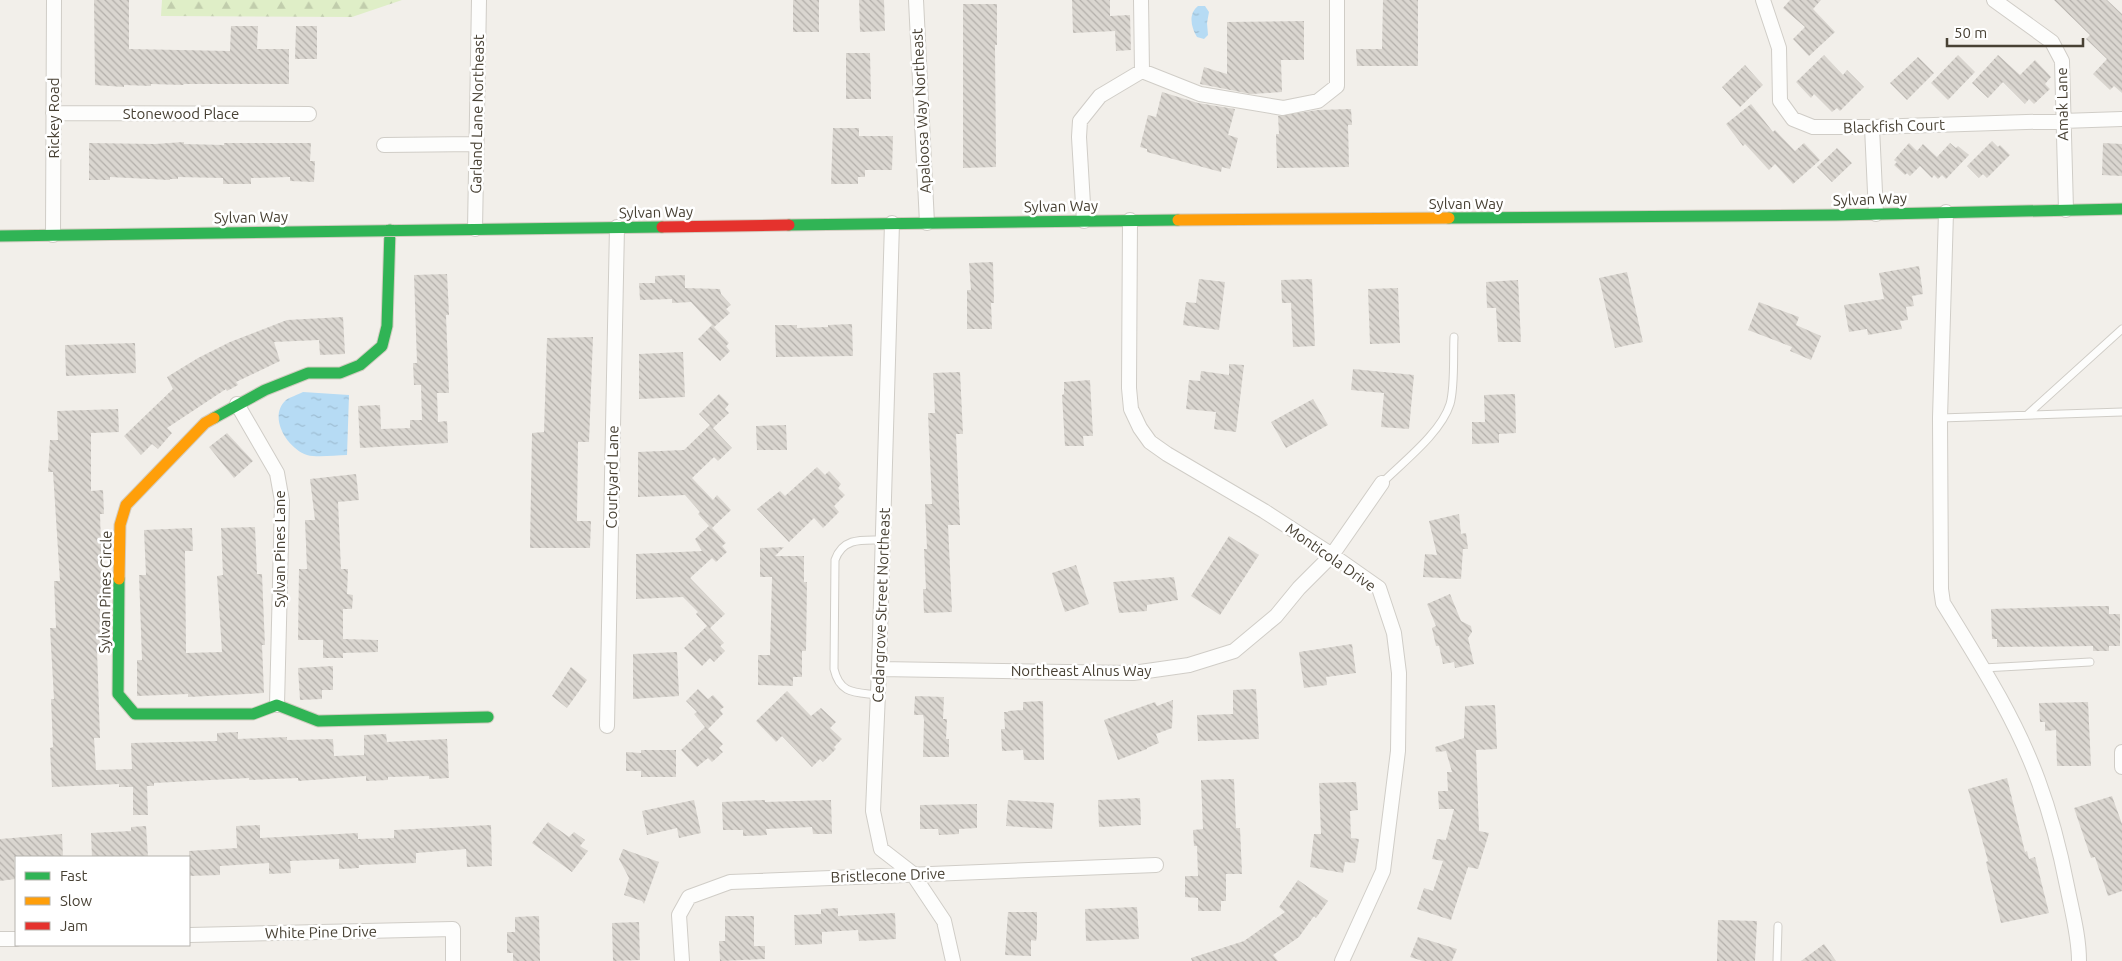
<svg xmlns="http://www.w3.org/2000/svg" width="2122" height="961" font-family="Ubuntu,sans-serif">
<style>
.forest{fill:url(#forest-firs)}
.water{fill:url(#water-ripples)}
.building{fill:url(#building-back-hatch)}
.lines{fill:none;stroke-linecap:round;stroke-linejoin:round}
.lane-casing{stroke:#d0cdc7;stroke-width:9}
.street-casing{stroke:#d0cdc7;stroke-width:16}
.fast-casing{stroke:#d2ccc0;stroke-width:13}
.slow-casing{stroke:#d2ccc0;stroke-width:13}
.jam-casing{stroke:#d2ccc0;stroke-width:13}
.lane{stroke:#fdfdfc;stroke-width:7}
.street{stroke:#fdfdfc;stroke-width:14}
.fast{stroke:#30b455;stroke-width:11}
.slow{stroke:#ff9f0a;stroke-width:11}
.jam{stroke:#e5322d;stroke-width:11}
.labels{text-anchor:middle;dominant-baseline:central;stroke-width:5;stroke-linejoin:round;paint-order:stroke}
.street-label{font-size:15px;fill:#484134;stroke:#fff}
</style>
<defs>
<pattern id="forest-firs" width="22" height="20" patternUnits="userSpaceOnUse" patternTransform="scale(1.25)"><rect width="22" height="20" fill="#dfeec7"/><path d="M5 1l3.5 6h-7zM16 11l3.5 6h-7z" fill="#c1cdac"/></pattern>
<pattern id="water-ripples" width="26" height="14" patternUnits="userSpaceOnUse" patternTransform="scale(1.25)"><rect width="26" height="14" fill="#b6dbf4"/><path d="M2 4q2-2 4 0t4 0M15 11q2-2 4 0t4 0" fill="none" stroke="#9ebdd2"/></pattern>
<pattern id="building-back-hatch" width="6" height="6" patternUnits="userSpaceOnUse" patternTransform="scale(1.25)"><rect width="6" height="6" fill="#dad6d0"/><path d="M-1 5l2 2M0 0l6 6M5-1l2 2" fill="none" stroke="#b3afaa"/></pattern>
</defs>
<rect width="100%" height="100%" fill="#f2efea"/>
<path class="forest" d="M162,0H402L352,17L161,16Z"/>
<path class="water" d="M1198,6H1205L1209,12L1207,23L1208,35L1204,39L1197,37C1191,27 1188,14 1198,6Z
M303,392L349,395L347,455C335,455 318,458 307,455C288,449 268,418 285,401C289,397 298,395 303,392Z"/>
<path class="building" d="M94,0H129V49L230,51L231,26H258L257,49H289V84H184L183,85L151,84V86L124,85V87L95,85Z
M793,0H819V32H793Z
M859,0H884L885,31L860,32Z
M1072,0H1110V16L1130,15L1131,50L1116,51L1115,31L1073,33Z
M1383,0H1418V66H1357L1356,49H1382Z
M1790,0H1821L1813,9L1835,32L1809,56L1793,39L1805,27L1783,8Z
M2054,0H2107L2122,14V93L2114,86L2110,90L2093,74L2107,59L2086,39L2090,35Z
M963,4H997V45H995L996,167L963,168Z
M1304,21V60H1281L1282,92L1251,94L1200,84L1204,67L1227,74V22Z
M296,26H317V59H295Z
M846,53H870L871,99H846Z
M1824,55L1843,75L1847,70L1864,87L1840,111L1837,108L1832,112L1814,94L1811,98L1796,82Z
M1958,55L1975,72L1948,100L1931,83Z
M1998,55L2020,75L2035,60L2051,77L2045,84L2050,89L2034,104L2029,99L2025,104L2003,82L1988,98L1972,83Z
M1918,57L1934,73L1907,100L1890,83Z
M1745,65L1763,85L1740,107L1722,87Z
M1162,92L1198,103L1235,109L1228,135L1238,138L1230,169L1222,167L1221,172L1147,152V149L1140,147L1148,115L1156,117Z
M1751,104L1773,132L1775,130L1795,151L1804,143L1820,160L1793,184L1775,164L1769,170L1745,144L1743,146L1726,124Z
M1351,109L1352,125H1348L1349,167L1277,168L1276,134H1279L1278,116L1318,110Z
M833,128H859V136H893L892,170H865V177H858V184H831Z
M1992,141L1998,147L2000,145L2010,155L1987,178L1983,174L1979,178L1967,166Z
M184,142V144L224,145V143H311L310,161H315L314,182L290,181V177L251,178V184H223V178L178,177V179H170V180L110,177V180H89V143L155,144Z
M1909,143L1917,151L1923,144L1937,157L1950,143L1956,148L1958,146L1969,155L1946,179L1942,175L1938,179L1934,175L1932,178L1920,166L1910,176L1907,173L1905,175L1894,165L1897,162L1894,160Z
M2103,143L2122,144V176L2102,175Z
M1837,148L1852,163L1832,182L1817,167Z
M993,262L994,303H991L992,329H967V290H971L969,263Z
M1919,266L1923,294L1912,296L1914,306L1906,307L1908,320L1900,321L1902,329L1868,335L1867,329L1849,332L1844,305L1884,299L1879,273Z
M1627,272L1643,342L1615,348L1599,278Z
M447,274L449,315H446L449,393H437L438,422L447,421L448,443L360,448L358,406L380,405L381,429L410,428V420H422L421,385H414L413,363H417L414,275Z
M685,275V288L720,289L721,294L731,305L726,309L730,313L714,327L691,302L672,303V299L640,300L639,283H655V276Z
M1199,279L1225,282L1219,330L1183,325L1186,302L1196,303Z
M1312,279L1315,346L1293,347L1291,303H1282L1281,280Z
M1518,280L1521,342H1498L1496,308H1487L1486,282Z
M1398,288L1400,343L1370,344L1368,289Z
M1759,302L1799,317L1796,325L1821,336L1811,360L1790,351L1792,347L1748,330Z
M343,317L345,354L320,355L319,340L274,342L280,361L236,382L238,385L227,391L226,389L167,428L172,433L158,449L152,444L141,455L124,436L173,389L167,377L198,358L230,342L287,320Z
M852,324L853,356L776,357L775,325H797V328L828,327V325Z
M712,325L729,343L726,346L730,351L720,361L698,339Z
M593,337L589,442H578L577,521H591L590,548H530L532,433L544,432L547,338Z
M135,343L136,373L66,376L65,345Z
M683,352L685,397L639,399V354Z
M1229,364L1244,365L1236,432L1214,429L1216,412L1186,409L1189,380L1200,381L1201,371L1229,375Z
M1353,369L1414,375L1409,429L1381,427L1384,393L1351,390Z
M960,372L963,434H956L960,525H948L952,612L924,613L923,589H926L924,549H927L925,504H932L928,413H935L933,373Z
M1090,380L1093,436H1083L1084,446H1065L1062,395L1064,394V382Z
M719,394L729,404L725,409L729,413L713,428L699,414Z
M1515,394L1516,433L1499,434V443L1472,444V422H1485L1484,395Z
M1313,399L1328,425L1286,448L1271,422Z
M118,409L119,432L91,433V491L103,490L104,514H100L103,603H100V650H97L100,738H94L96,770L132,769L131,743L217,741V733L238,732V739L287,737V740L333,739L334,756L364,755V735L386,734L387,742L447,739L449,778L429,779V776L388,777V780L366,781V776L298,781V778L249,780V778L154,783V786H147L148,815H133V787H119V784L52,787L50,748L53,747L51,699H54L50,628H56L54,581H60L53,472H48L50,440H58L57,411Z
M710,425L732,448L718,461L714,457L692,478L713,500L717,495L731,510L712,528L726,543L722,546L727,552L716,562L712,558L690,578L725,614L710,628L724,643L720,646L725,651L714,662L710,658L702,666L684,648L707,626L696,614L698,612L683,597L636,599V554L702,551L695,539L709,526L698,514L700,512L685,495L638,497V452L684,450Z
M786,425L787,450H757L756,426Z
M227,433L253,461L234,478L209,447Z
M817,467L825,475L829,471L841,484L838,488L845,495L834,506L839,512L823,528L814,518L789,542L757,509L780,491L785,496Z
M356,474L359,500L338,502L341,569H348L347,594L353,595L352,609H343V639L378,640V652L343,653V658H323V640H298L299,569H307L305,520H315L310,479Z
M1459,514L1461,534L1466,533L1468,549H1463L1461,579L1423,577L1425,554L1437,555L1429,521Z
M255,527L257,574H262L264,623L265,645H262L264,693L188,697V694L137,696V660H142L139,575H146L144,530L192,528L193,551H185L186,653L222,652L217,576L223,575L221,528Z
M1229,536L1259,555L1220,615L1191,596Z
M784,547L775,556H804V582H807L806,651H802V677H793V686L758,685V655H770L771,619L772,577H760V548Z
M1076,565L1089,604L1065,612L1052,573Z
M1174,577L1178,600L1147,605V611L1119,613L1113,582Z
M1450,594L1461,621L1471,626L1472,632L1468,638L1474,664L1455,668L1454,662L1443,664L1439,646H1436L1432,628L1436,626L1427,604Z
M2092,606H2109V614H2120V646H2109V651H2093V646L1997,647V639H1992L1991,609Z
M1352,644L1356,673L1326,677L1327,685L1304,688L1299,652Z
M677,652L679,696L633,699V654Z
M333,666V690H322V699L300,700L298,668Z
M571,667L587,680L567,708L552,696Z
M698,689L708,699L713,695L724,707L720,710L723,714L708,729L723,744L719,748L723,752L712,762L708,758L697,767L681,750L705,727L694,714L697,712L686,701Z
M1256,689L1259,739L1198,741L1197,715L1233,714V690Z
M787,691L811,716L821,708L836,722L830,728L842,739L834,747L836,749L823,762L820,759L812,767L782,736L776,742L756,721Z
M915,696L944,697L943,719H947L946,739H949V757H923L924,720L923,715H914Z
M1173,700L1172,728L1156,734L1159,743L1147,748V749L1118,760L1104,720L1155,702L1157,706Z
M1043,701L1044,760H1024L1023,750L1002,751L1001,729H1005L1004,712H1008V711L1023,710V702Z
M2088,702L2091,766H2057L2056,730L2045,731V722H2040L2039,703Z
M1495,705L1497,749L1476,750L1479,831L1489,833L1478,869L1468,867L1451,920L1417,909L1424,888L1433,891L1443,861L1432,859L1437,839L1446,840L1454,809H1439L1438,791H1448L1447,772H1452L1446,751L1436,752L1435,747L1464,738L1465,706Z
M641,750H676V777H641V771H626V752L641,753Z
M2007,778L2025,852L2027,851L2029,859L2035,857L2049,913L2001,923L1986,862L1988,861L1968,789Z
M1234,779L1236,828H1240L1242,874H1226V901H1221V911H1198V898L1185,897V876H1198L1197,846H1194L1193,830L1203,829L1201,780Z
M1356,782L1358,810L1350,811L1351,838L1359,839L1355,863L1345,862L1343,873L1310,867L1314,834H1321L1319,783Z
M2112,796L2122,824V891L2108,896L2095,857L2091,858L2074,808Z
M1140,798L1141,825L1099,827L1098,800Z
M694,800L701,833L679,838L677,828L647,835L642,811Z
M765,800V802L831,800L832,834H813L812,827L766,829L767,835L743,836V830H723L722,802Z
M1008,800L1054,803L1052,829L1006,826Z
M977,804V828L959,829V834L939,835L938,829H920V805Z
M548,822L569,837L574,832L585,840L580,846L588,851L572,872L532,843Z
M260,825V838L358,833V839L394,838V830L491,825L492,866L467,867L466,849L416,853V863L359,865V868L339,869V859L290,861L291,873L269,874V863L220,866V875L189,876V851L237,848L236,826Z
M146,826L148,857H92L91,833L131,831V827Z
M62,834L63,857H14L15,879L0,881V839Z
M623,849L659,862L644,904L642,901L624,895L629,878L619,859Z
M1298,880L1328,901L1316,918L1314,916L1299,937L1273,955L1278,961H1192L1191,958L1244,941L1285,912L1279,907Z
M1137,907L1139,939L1086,941L1085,909Z
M838,908V916L895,913L896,939L859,941L858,930L822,932V944L795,945L794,915L821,914V909Z
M1008,912H1037V935L1036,941L1031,940V956L1005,955Z
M539,916L540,961H513V953H507V932H515V917Z
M725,916H754V946H765V959L720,961L719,941H725Z
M1718,920L1757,921L1755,961H1717Z
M639,922L640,960L613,961L612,923Z
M1418,937L1457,949L1452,961H1423L1410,957Z
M1824,944L1836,961H1801Z"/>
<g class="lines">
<g class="lane-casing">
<path id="lane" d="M2027,415L2122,329
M1940,418L2122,412
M1382,483C1403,462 1441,433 1450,404C1455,387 1453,356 1454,337
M1983,668L2090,662
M878,695C856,692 840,695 834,669L835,560C843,537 863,540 883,540
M1777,961L1778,926"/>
</g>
<g class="street-casing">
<path id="street" d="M916,0L927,223
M1141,0L1142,71
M1763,0L1779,48L1780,101L1793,119L1813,127H1872L2122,119
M1994,0L2052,42L2062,61L2066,210
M53,113L309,114
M1872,127L1876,214
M384,145L477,144
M1946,212L1940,418L1941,589L1943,603C1978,660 2015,717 2038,780C2051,815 2060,850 2067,886C2072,911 2079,936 2079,961
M1130,220L1129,388L1131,409L1140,428L1150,442L1167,454L1264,511L1332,555L1379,588L1394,633L1399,673L1398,751L1383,871L1342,961
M1084,221L1079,137L1080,121L1100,96L1142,71L1200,94L1283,108L1318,101L1337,86V0
M892,223L879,669L873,811L881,849L912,873L944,921L953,961
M475,229L479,0
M53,235L54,0
M237,404L277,473L282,501L277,705
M879,669L1133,673L1189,665L1234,651L1276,616L1299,588L1332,555L1382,483
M607,726L617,227
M2122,752V767
M189,935L453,929V961
M0,939H16
M682,961L679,915L689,897L730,882L1156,865"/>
</g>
<g class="fast-casing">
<path id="fast" d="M1449,218L1836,215L2122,209
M789,225L1178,220
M0,236L662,227
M214,418L265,390L308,373H340L360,365L382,346L387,326L390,230
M119,579L118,694L135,714H253L277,705L318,721L488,717"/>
</g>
<g class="slow-casing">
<path id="slow" d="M1178,220L1449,218
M119,579L120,525L126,505L205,423L214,418"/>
</g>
<g class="jam-casing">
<path id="jam" d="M662,227L789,225"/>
</g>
<use href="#lane" class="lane"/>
<use href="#street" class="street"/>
<use href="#fast" class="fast"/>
<use href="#slow" class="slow"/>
<use href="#jam" class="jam"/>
</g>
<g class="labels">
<g class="street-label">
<text transform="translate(2062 104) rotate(-91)">Amak Lane</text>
<text transform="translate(921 111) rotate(-93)">Apaloosa Way Northeast</text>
<text x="181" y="113">Stonewood Place</text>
<text transform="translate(477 114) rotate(-89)">Garland Lane Northeast</text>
<text transform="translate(53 118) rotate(-90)">Rickey Road</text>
<text transform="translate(1894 126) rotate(-2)">Blackfish Court</text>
<text transform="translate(1870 199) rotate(-2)">Sylvan Way</text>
<text x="1466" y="203">Sylvan Way</text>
<text transform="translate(1061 206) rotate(-1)">Sylvan Way</text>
<text transform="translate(656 212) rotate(-1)">Sylvan Way</text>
<text transform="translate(251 217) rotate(-1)">Sylvan Way</text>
<text transform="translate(612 477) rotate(-89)">Courtyard Lane</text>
<text transform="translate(279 549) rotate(-90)">Sylvan Pines Lane</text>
<text transform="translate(1331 557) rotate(35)">Monticola Drive</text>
<text transform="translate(105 592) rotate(-89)">Sylvan Pines Circle</text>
<text transform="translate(881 605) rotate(-88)">Cedargrove Street Northeast</text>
<text x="1081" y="670">Northeast Alnus Way</text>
<text transform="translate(888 875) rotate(-2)">Bristlecone Drive</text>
<text transform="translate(321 932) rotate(-1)">White Pine Drive</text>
</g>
</g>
<rect x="15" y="856" width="175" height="90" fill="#ffffff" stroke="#b6b3ae"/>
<rect x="25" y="872" width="25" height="8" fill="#30b455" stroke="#b6b3ae"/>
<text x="60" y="881" font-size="15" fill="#484134">Fast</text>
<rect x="25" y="897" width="25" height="8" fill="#ff9f0a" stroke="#b6b3ae"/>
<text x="60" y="906" font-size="15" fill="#484134">Slow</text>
<rect x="25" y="922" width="25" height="8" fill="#e5322d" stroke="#b6b3ae"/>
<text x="60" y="931" font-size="15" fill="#484134">Jam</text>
<path d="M1947 38v8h136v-8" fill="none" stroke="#484134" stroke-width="2.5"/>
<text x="1954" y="38" font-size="15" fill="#484134" stroke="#ffffff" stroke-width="4" paint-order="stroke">50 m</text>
</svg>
